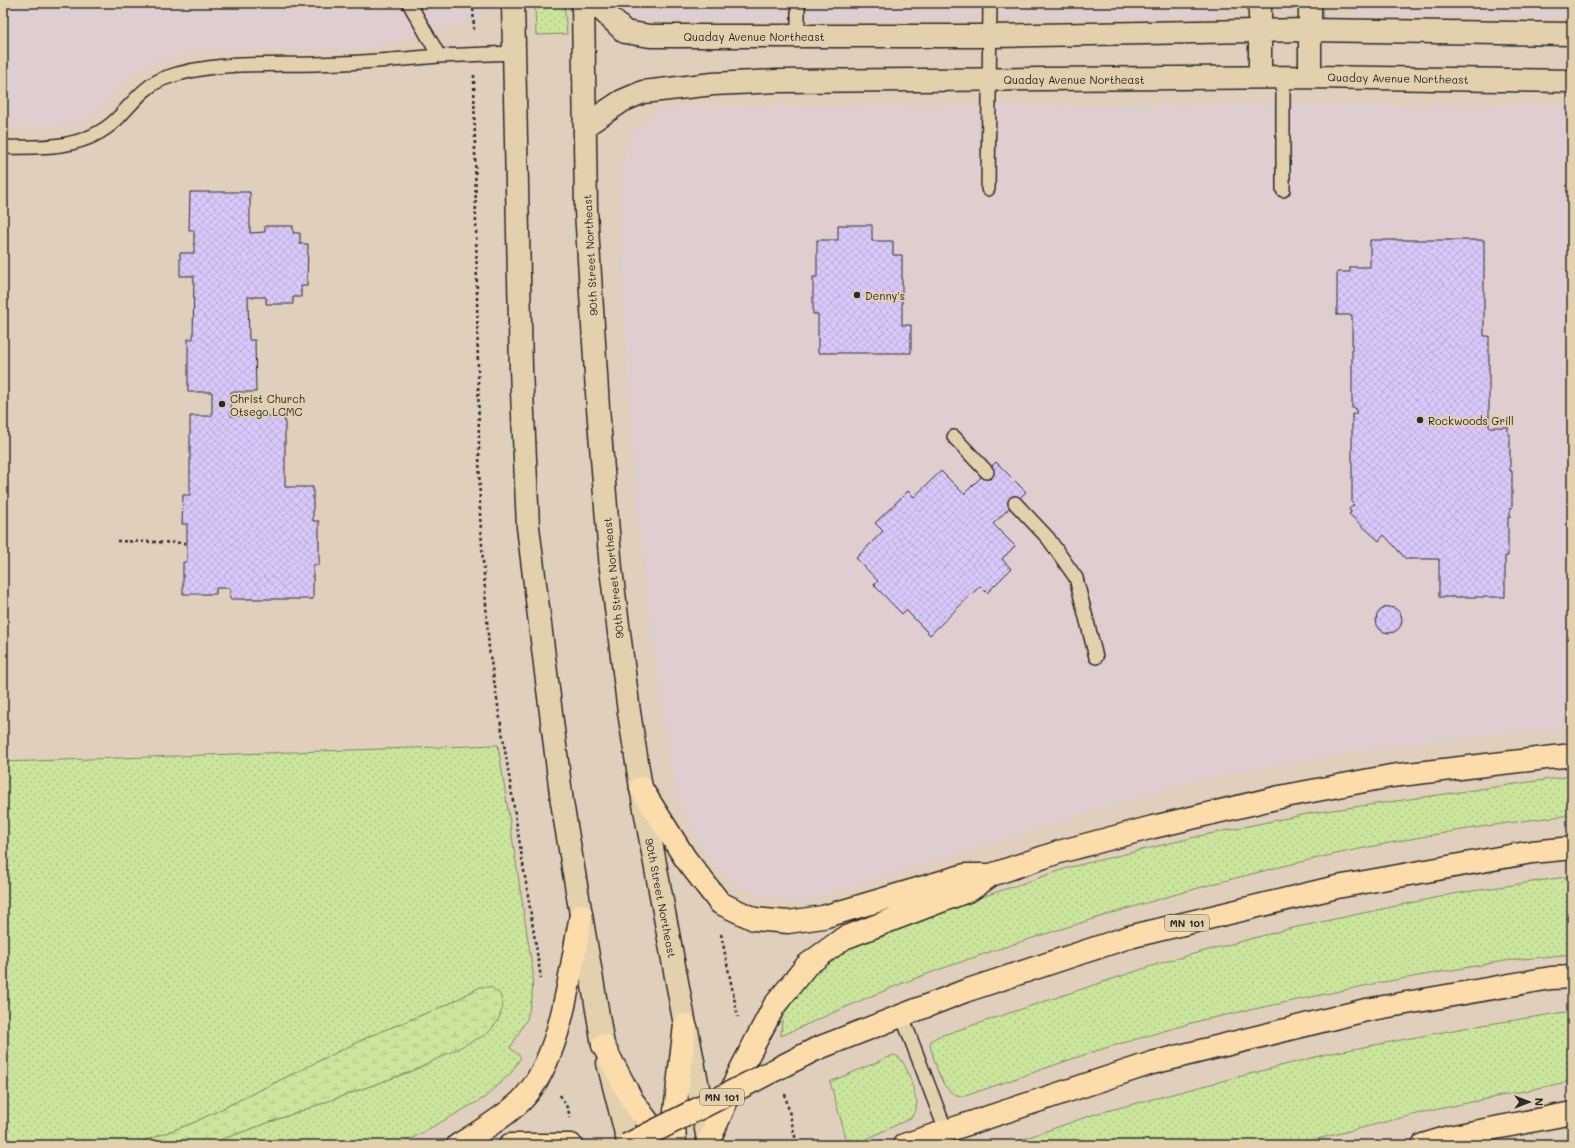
<svg xmlns="http://www.w3.org/2000/svg" width="1575" height="1148" font-family="Mali,sans-serif">
<style>
.built{fill:#dfcdcf}
.grass{fill:url(#grass-dots);stroke:#7b8864}
.wetland{fill:url(#wetland-marsh);stroke:#7b8864}
.building{fill:url(#building-cross-hatch);stroke:#2b2b2b}
.lines{fill:none;stroke-linecap:round;stroke-linejoin:round}
.lane-casing{stroke:#2b2b2b;stroke-width:16}
.street-casing{stroke:#2b2b2b;stroke-width:25}
.secondary-casing{stroke:#2b2b2b;stroke-width:25}
.highway-casing{stroke:#2b2b2b;stroke-width:25}
.path{stroke:#2b2b2b;stroke-width:2.5;stroke-dasharray:3 3;stroke-linecap:butt}
.lane{stroke:#e3d1ae;stroke-width:13}
.street{stroke:#e3d1ae;stroke-width:22}
.secondary{stroke:#e3d1ae;stroke-width:22}
.highway{stroke:#fddcac;stroke-width:22}
.highway-bridge-casing{stroke:#2b2b2b;stroke-width:25;stroke-linecap:butt}
.highway-bridge{stroke:#fddcac;stroke-width:22}
.poi-dot{fill:#2b2b2b;stroke:#e3d1ae;stroke-width:1.5}
.labels{text-anchor:middle;dominant-baseline:central;stroke-width:3.5;stroke-linejoin:round;paint-order:stroke}
.shield{fill:#e3d1ae;stroke:#625d52;stroke-width:1}
.shield-label{font-size:10px;font-weight:bold;fill:#2b2b2b}
.street-label{font-size:11px;fill:#2b2b2b;stroke:#e3d1ae}
.poi-label{font-size:11px;fill:#2b2b2b;stroke:#e3d1ae;text-anchor:start}
</style>
<defs>
<pattern id="grass-dots" width="8" height="8" patternUnits="userSpaceOnUse"><rect width="8" height="8" fill="#cbe59c"/><path d="M2 2h.1M6 6h.1" fill="none" stroke="#aec587" stroke-width="1.8" stroke-linecap="round"/></pattern>
<pattern id="wetland-marsh" width="20" height="14" patternUnits="userSpaceOnUse"><rect width="20" height="14" fill="#cbe59c"/><path d="M1 5h8M5 5V1M11 12h8M15 12V8" fill="none" stroke="#aec587"/></pattern>
<pattern id="building-cross-hatch" width="8" height="8" patternUnits="userSpaceOnUse"><rect width="8" height="8" fill="#d9c8fa"/><path d="M0 0l8 8M0 8l8-8" fill="none" stroke="#baacd6"/></pattern>
</defs>
<rect width="100%" height="100%" fill="#e1cfbd"/>
<filter id="ink" filterUnits="userSpaceOnUse"><feTurbulence type="fractalNoise" baseFrequency=".025" numOctaves="2"/><feDisplacementMap in="SourceGraphic" scale="8" xChannelSelector="R" yChannelSelector="G"/><feConvolveMatrix kernelMatrix="1 2 1 2 8 2 1 2 1" color-interpolation-filters="sRGB"/></filter>
<g filter="url(#ink)">
<path class="built" d="M3,3H489L482,14L458,26L366,49L208,50L156,61L129,74L100,108L85,121L57,127H3Z
M614,3H1234L1209,17L654,22L629,18Z
M1344,3H1572V18L1360,14Z
M1572,105V728L1452,738L1310,758L1180,784L802,902L765,897L741,887L707,856L689,825L676,795L655,651L638,521L624,317L621,170L634,130L660,110L687,106Z"/>
<path class="grass" d="M535,3H564L567,34L536,35Z
M498,745L533,973L532,998L527,1019L510,1048L521,1057L511,1073L484,1098L400,1145H206L415,1070L480,987L449,1004L370,1036L193,1123L133,1145H3V762Z
M1572,776V815C1407,833 1245,871 1087,921C1025,940 963,960 903,983C861,1000 821,1018 781,1036L782,1018L799,990L817,966L846,947L911,921L1071,867L1204,835L1312,813Z
M1572,876V954L1504,961L1378,983L1202,1020L1095,1051L965,1096C941,1098 936,1063 930,1046L931,1041L937,1037L1167,961L1288,929L1453,894Z
M1572,1011V1081L1424,1112L1294,1145H1006L1095,1114L1327,1054L1464,1028Z
M894,1055C907,1058 913,1090 917,1102L916,1109L911,1118L854,1145H848L830,1082Z
M1572,1138V1145H1539Z"/>
<path class="wetland" d="M480,987H491L500,994L503,1006L498,1021L487,1034L415,1070L206,1145H133L193,1123L370,1036L449,1004Z"/>
<path class="building" d="M190,192H250V233L265,232V226H293V233H300V244H308L307,286H301V297H293V304H266V297H248L249,340H255L256,392H231V416H285V487H313V521H319V565H313V599H230V588H216V594H183V562H187V524H182L183,495H190V416H212V392H188V339H193L194,276H180V253H194V230H189Z
M838,225H872V241H893V255H902V325H911V353H818V314H813V277H817V240H838Z
M1370,240H1484V336H1489V427H1508V434H1510V471H1512V508H1510V517H1508V556H1505V597H1439V559H1406L1384,535L1379,541L1349,514L1351,512L1349,509L1354,505L1352,503V414H1356V408H1352V315H1337V272H1350V267H1370Z
M996,462L1026,492L993,524L1015,546L1002,559L1011,569L987,593L980,586L930,635L906,610L902,614L874,585L878,581L856,558L883,531L875,523L908,491L914,497L941,471L964,494Z
M1376 620a13 13 0 1 1 26 0a13 13 0 1 1-26 0Z"/>
<g class="lines">
<g class="lane-casing">
<path id="lane" d="M409,3L439,56L514,53
M798,36V3
M1283,77V190
M3,147C44,148 86,149 117,119C131,105 145,85 165,78C212,61 266,65 315,64C356,63 397,60 439,56
M988,189L990,3
M954,437L987,472
M1015,503L1048,538L1076,578L1096,657
M902,1016L946,1131"/>
</g>
<g class="street-casing">
<path id="street" d="M595,3L625,32L650,36H990L1310,30L1572,34
M1310,3V77
M1260,77V3
M586,125L622,101L643,92L713,84L777,81L1310,77L1572,81
M687,1030L709,1145
M608,1063L629,1145"/>
</g>
<g class="secondary-casing">
<path id="secondary" d="M513,3L521,369L528,527L562,802L603,1045
M583,3L586,210L598,408L611,569L629,712L641,788L685,1025"/>
</g>
<g class="highway-casing">
<path id="highway" d="M641,788L685,858L720,903L754,919L788,922L823,917L965,875H991
M603,1045L632,1100L665,1145
M816,1049L965,991L1129,937L1337,887L1532,852L1572,848
M458,1145C479,1132 503,1118 521,1101C562,1060 570,971 581,915
M510,1145H571
M675,1145L674,1120L685,1025
M707,1145L740,1071L774,1006L807,965L844,938L970,890L991,875L1059,852L1153,827L1280,797L1391,776L1572,755
M904,1145L1152,1063L1366,1010L1551,978L1572,977
M1423,1145L1449,1137L1572,1113"/>
</g>
<path class="path" d="M473,3L474,32
M474,75L480,516L489,649L541,978
M117,541L187,543
M721,934L738,1017
M785,1094L797,1145
M560,1095L568,1109L570,1118"/>
<use href="#lane" class="lane"/>
<use href="#street" class="street"/>
<use href="#secondary" class="secondary"/>
<use href="#highway" class="highway"/>
<g class="highway-bridge-casing">
<path id="highway-bridge" d="M627,1145L816,1049"/>
</g>
<use href="#highway-bridge" class="highway-bridge"/>
</g>
</g>
<g class="poi-dot">
<circle cx="857" cy="295" r="4"/>
<circle cx="222" cy="404" r="4"/>
<circle cx="1420" cy="420" r="4"/>
</g>
<g class="labels">
<g class="shield">
<rect x="1165" y="915" width="44" height="16" rx="3"/>
<rect x="700" y="1089" width="44" height="16" rx="3"/>
</g>
<g class="shield-label">
<text x="1187" y="923">MN 101</text>
<text x="722" y="1097">MN 101</text>
</g>
<g class="street-label">
<text x="754" y="36">Quaday Avenue Northeast</text>
<text transform="translate(1398 78) rotate(1)">Quaday Avenue Northeast</text>
<text x="1074" y="79">Quaday Avenue Northeast</text>
<text transform="translate(590 255) rotate(-93)">90th Street Northeast</text>
<text transform="translate(613 578) rotate(-96)">90th Street Northeast</text>
<text transform="translate(661 898) rotate(79)">90th Street Northeast</text>
</g>
<g class="poi-label">
<text x="865" y="295">Denny's</text>
<text x="230" y="398">Christ Church<tspan x="230" dy="13">Otsego LCMC</tspan></text>
<text x="1428" y="420">Rockwoods Grill</text>
</g>
</g>
<rect width="1575" height="1148" fill="none" stroke="#e3d1ae" stroke-width="16"/>
<rect x="8" y="8" width="1559" height="1132" fill="none" stroke="#2b2b2b" stroke-width="1.5" filter="url(#ink)"/>
<g transform="translate(1529 1102) rotate(90)" stroke="#e3d1ae" stroke-width="3" paint-order="stroke">
<path d="M0-3L7 15L0 10L-7 15Z" fill="#2b2b2b"/>
<text y="-6" font-size="11" font-weight="bold" text-anchor="middle" fill="#2b2b2b">N</text>
</g>
</svg>
